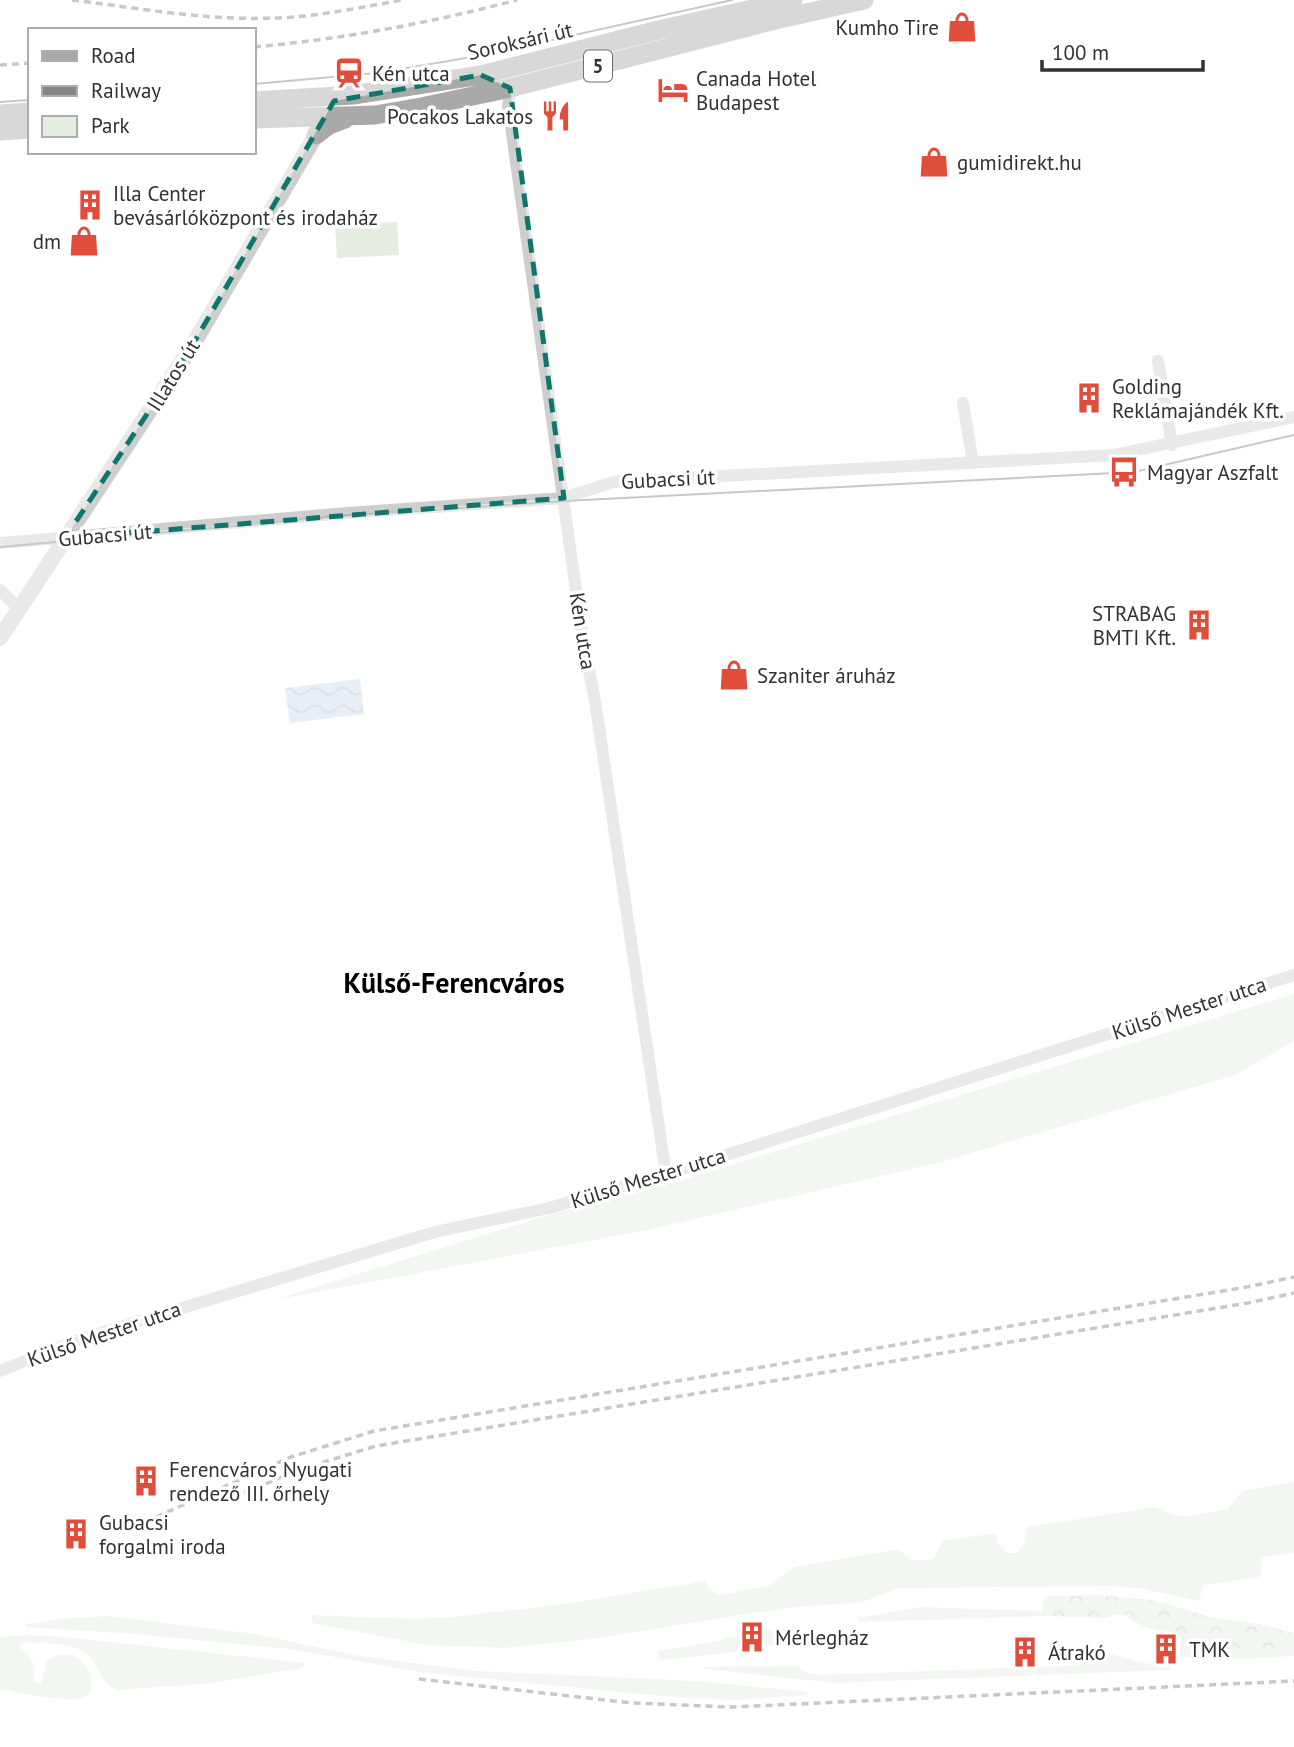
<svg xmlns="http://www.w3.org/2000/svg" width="1294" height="1747" font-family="'PT Sans',sans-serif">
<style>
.green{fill:#e4ede0}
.forest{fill:url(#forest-crowns)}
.water{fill:url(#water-waves)}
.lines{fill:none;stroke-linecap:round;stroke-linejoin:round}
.minor{stroke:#cecece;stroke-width:12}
.tertiary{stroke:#cecece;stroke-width:16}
.primary{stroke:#a9a9a9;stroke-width:19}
.tram{stroke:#868686;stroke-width:2}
.rail{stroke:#868686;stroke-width:3.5;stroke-dasharray:7 5;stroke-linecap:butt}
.marked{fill:none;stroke:#0f766e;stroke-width:5;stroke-dasharray:14 9;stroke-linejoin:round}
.labels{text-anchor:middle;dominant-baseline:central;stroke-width:7;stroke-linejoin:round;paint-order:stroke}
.shield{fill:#fff;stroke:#6f6f6f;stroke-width:2}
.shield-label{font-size:19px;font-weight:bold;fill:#313131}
.poi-label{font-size:21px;fill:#313131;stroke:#fff;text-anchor:start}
.street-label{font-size:21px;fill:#313131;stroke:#fff}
.district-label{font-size:28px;font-weight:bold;fill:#000;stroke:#fff}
</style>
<defs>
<pattern id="forest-crowns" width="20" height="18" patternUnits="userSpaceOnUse" patternTransform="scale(1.75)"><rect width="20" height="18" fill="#e4ede0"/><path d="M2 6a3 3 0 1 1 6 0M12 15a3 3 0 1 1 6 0" fill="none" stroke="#c4ccc1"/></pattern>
<pattern id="water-waves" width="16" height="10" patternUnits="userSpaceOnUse" patternTransform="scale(1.75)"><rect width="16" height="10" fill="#cddaec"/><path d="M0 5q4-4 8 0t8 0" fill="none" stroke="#b0bccb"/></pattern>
</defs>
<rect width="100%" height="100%" fill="#fff"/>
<path class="green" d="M397,222L399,255L337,258L335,225Z
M1294,994V1041L1235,1075L941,1162L647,1230L274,1300L552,1214L662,1186Z
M1294,1482V1553L1262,1557L1260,1577L1203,1585L1199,1601L1139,1588L1108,1586L899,1588L862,1602L785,1608L592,1639L502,1648L427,1645L312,1623V1615L416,1619L452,1617L565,1604L706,1581L709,1589L719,1595L769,1586L794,1567L900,1549C908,1564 919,1561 934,1559L942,1541L996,1533L997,1542L1007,1553H1017L1024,1544L1027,1527L1156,1507L1166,1513L1185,1517L1228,1509L1242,1491Z
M1045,1596H1051L1047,1616L858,1622V1618L921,1607L1042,1611Z
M107,1616L256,1634L353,1655L476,1671L697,1681L807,1692V1695L736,1700L662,1696L427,1673L289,1649L135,1634L27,1627L26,1624L61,1619Z
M797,1627L795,1641L712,1655L660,1660L657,1651L708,1643L747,1634L749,1645L758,1644L757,1635L762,1631Z
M27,1635L63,1637L305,1663L302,1668L212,1683L120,1690C98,1688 101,1658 79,1649C63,1642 40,1644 23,1642L19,1647C34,1657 35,1665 34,1682L41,1683L47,1661C82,1636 106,1690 82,1698C67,1703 18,1692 0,1689V1637Z
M1109,1653L1138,1662L1170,1667L1171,1670L836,1683L704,1669V1667L798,1666L803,1671L817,1675L1070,1666L1084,1663Z"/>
<path class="forest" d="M1098,1595L1153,1600L1214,1618L1260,1624L1294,1633V1656L1235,1659L1179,1657L1182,1640C1164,1629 1141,1630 1126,1615H1115L1106,1618L1047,1616L1051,1596Z"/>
<path class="water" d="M360,679L364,714L290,723L285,688Z"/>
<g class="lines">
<path class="minor" d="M512,84L508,105L517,169L583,640L595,701L666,1174
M1158,361L1172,445
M963,403L973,463
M0,543L347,513L564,498L613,482L1113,455L1294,417
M0,590L19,609
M0,1371L78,1340L162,1314L435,1232L549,1208L666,1174L1294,975"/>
<path class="tertiary" d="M0,638L192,346L316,135L320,125"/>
<path class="primary" d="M254,101L353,95L481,75L658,30L793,0
M0,114L30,112
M254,119L375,115L421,107L510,88L775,20L864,0
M0,131L30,129
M316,135L329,125L345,119"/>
<path class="tram" d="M254,84L377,73L484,55L732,0
M0,102L30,100
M0,547L344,516L565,501L1134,472L1294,435"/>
<path class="rail" d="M72,0C139,8 207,21 275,18C318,17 361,7 403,0
M254,47C343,39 430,23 517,0
M0,65L30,63
M233,1498L298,1470L376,1446L1248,1303L1294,1293
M156,1517L291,1457L374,1431L1247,1287L1294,1277
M419,1679L632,1703L732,1707L1294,1681"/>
</g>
<path d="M0 0H1294V1747H0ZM481,75L510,88L564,498L65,538L192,346L334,101Z" fill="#fff" fill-opacity=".55" fill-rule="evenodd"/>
<path class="marked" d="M481,75L510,88L564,498L65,538L192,346L334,101Z"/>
<defs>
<g id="shop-bare" transform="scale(2.415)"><path d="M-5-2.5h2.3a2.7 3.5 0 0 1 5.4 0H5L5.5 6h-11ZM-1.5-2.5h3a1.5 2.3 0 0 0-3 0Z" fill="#e04d3b" stroke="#fff" stroke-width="2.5" paint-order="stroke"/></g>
<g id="station-bare" transform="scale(2.415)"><path d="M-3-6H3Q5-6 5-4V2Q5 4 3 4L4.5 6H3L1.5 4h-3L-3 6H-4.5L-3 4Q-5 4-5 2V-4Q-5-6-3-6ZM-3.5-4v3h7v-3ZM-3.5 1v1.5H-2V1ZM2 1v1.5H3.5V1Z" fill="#e04d3b" stroke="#fff" stroke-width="2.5" paint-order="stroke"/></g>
<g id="hotel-bare" transform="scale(2.415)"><path d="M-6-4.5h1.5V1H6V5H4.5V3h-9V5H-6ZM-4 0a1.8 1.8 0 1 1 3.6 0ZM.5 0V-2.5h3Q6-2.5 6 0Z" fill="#e04d3b" stroke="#fff" stroke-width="2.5" paint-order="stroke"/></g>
<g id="restaurant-bare" transform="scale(2.415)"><path d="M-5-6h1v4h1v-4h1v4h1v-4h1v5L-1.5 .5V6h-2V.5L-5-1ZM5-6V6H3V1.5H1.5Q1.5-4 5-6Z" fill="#e04d3b" stroke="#fff" stroke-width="2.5" paint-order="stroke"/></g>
<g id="building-bare" transform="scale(2.415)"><path d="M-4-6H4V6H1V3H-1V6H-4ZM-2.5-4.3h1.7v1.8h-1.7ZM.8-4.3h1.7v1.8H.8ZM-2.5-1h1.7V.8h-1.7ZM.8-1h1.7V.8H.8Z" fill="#e04d3b" stroke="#fff" stroke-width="2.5" paint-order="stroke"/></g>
<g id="bus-bare" transform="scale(2.415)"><path d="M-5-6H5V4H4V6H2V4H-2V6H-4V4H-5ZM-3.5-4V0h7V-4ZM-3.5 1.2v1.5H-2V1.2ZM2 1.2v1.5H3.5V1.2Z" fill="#e04d3b" stroke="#fff" stroke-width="2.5" paint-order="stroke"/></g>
</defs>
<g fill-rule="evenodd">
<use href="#shop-bare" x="962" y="27"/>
<use href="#station-bare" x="349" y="73"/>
<use href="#hotel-bare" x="673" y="90"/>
<use href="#restaurant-bare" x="556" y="116"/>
<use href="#shop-bare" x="934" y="162"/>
<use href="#building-bare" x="90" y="205"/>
<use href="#shop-bare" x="84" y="241"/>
<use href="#building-bare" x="1089" y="398"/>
<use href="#bus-bare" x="1124" y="472"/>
<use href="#building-bare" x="1199" y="625"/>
<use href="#shop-bare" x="734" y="675"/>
<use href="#building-bare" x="146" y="1481"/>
<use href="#building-bare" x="76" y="1534"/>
<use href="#building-bare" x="752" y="1637"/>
<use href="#building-bare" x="1166" y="1649"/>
<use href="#building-bare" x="1025" y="1652"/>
</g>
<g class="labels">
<rect class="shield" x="584" y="50.5" width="28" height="31" rx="5"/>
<g class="shield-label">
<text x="598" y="66">5</text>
</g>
<g class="poi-label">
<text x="939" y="27" text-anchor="end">Kumho Tire</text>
<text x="372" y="73">Kén utca</text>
<text x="696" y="78">Canada Hotel<tspan x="696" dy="24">Budapest</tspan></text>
<text x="533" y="116" text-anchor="end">Pocakos Lakatos</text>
<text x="957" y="162">gumidirekt.hu</text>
<text x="113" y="193">Illa Center<tspan x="113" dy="24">bevásárlóközpont és irodaház</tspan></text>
<text x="61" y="241" text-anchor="end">dm</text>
<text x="1112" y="386">Golding<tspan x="1112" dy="24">Reklámajándék Kft.</tspan></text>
<text x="1147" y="472">Magyar Aszfalt</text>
<text x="1176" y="613" text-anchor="end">STRABAG<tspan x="1176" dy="24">BMTI Kft.</tspan></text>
<text x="757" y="675">Szaniter áruház</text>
<text x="169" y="1469">Ferencváros Nyugati<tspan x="169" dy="24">rendező III. őrhely</tspan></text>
<text x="99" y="1522">Gubacsi<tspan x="99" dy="24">forgalmi iroda</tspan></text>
<text x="775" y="1637">Mérlegház</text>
<text x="1189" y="1649">TMK</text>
<text x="1048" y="1652">Átrakó</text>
</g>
<g class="street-label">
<text transform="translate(520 41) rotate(-13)">Soroksári út</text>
<text transform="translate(173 375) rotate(-58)">Illatos út</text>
<text transform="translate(668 479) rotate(-3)">Gubacsi út</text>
<text transform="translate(105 535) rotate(-5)">Gubacsi út</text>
<text transform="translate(583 631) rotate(81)">Kén utca</text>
<text transform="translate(1189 1008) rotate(-18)">Külső Mester utca</text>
<text transform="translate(648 1178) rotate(-17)">Külső Mester utca</text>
<text transform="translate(104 1334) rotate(-19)">Külső Mester utca</text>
</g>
<g class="district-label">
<text x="454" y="982">Külső-Ferencváros</text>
</g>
</g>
<rect x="28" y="28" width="228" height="126" fill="#ffffff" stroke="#adadad" stroke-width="2"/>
<rect x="42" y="51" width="35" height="10" fill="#a9a9a9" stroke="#adadad" stroke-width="2"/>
<text x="91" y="63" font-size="21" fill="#313131">Road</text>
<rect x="42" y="86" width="35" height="10" fill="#868686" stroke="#adadad" stroke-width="2"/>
<text x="91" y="98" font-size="21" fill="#313131">Railway</text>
<rect x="42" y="116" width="35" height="21" fill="#e4ede0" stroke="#adadad" stroke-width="2"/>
<text x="91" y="133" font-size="21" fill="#313131">Park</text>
<path d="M1042 60v10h161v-10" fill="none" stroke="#313131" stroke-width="3.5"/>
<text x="1052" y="60" font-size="21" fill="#313131" stroke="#ffffff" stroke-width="5" paint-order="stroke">100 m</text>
</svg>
